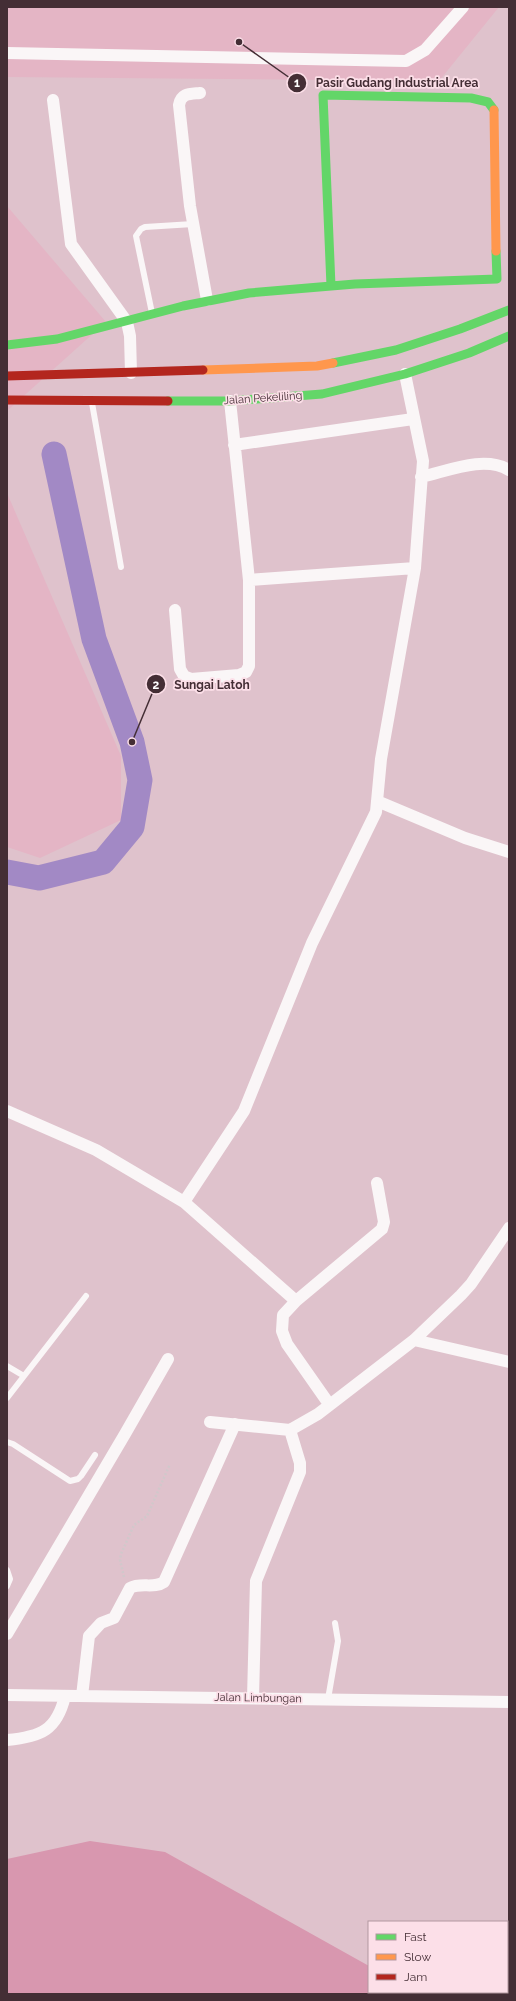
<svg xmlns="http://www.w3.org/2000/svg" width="516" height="2001" font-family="Raleway,sans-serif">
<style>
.built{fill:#e4b5c5}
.forest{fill:#d897af}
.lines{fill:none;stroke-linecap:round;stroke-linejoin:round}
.river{stroke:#a289c5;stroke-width:25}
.path{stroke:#d1c8cb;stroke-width:2.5;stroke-dasharray:2 2;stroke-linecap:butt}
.lane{stroke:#faf6f7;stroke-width:6}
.street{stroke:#faf6f7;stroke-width:12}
.fast{stroke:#63d668;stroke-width:9}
.slow{stroke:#ff974d;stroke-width:9}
.jam{stroke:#b3261e;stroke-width:9}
.labels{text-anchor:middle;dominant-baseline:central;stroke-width:3.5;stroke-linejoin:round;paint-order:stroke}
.street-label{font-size:11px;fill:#442e35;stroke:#fcdfe8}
.leader{fill:none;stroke:#442e35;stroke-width:1.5}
.callout-dot{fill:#442e35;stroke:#fcdfe8;stroke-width:1.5}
.mark-label{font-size:12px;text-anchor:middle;font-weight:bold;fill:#fff}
.callout-label{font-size:12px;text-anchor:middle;font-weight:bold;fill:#442e35;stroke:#fcdfe8;stroke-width:3.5;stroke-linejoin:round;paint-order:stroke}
</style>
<rect width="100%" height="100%" fill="#dfc2cc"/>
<path class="built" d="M7,7H499L439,81L7,77Z
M7,206L106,322L7,411Z
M7,493L121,756V820L40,858L7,847Z"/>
<path class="forest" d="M90,1841L165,1852L369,1966V1992H416L419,1994H7V1859Z"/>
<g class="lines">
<path class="river" d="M7,872L39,878L103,862L132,827L140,780L132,742L94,639L54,454"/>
<path class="path" d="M124,1577L120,1560L121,1554L134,1525L147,1516L170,1464"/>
<path class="lane" d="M152,313L136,236L141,229L145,227L193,224
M92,403L121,567
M7,1366L24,1376
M7,1398L86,1296
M7,1442L13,1444L70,1481L78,1479L81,1476L95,1455
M7,1570L10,1579L7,1586
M328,1699L338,1641L335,1623"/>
<path class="street" d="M7,53L406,61L425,50L463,7
M200,93C190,94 181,93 179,105L190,206L207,300
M53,100L71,244L127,322L130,336L131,373
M234,445L413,419
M421,477C448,471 484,455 509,470
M249,580L415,568
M175,610L180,669L184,676L191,679L239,675L246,672L249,666V580L230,401
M377,801L465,838L509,852
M7,1111L96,1150L184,1202L296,1301L283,1315L282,1331L287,1344L329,1404
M184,1202L244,1111L312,943L376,812L381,759L415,568L423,461L405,374
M296,1301L382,1229L384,1222L377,1183
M414,1340L509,1362
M210,1422L290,1430L318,1414L414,1340L461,1295L471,1284L509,1228
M7,1634L125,1434L168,1359
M7,1695L509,1702
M82,1696L89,1636L101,1623L114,1618L130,1588C141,1582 154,1589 164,1582L235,1424
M253,1698L256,1581L300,1472V1463L290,1430
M7,1740C41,1737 57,1730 65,1696
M507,1929H509"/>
<path class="fast" d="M331,286L323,95L471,98L488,102L494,110
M7,345L57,339L183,306L249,293L355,284L497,279L496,251
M333,363L396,350L460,329L509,310
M168,401H230L322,394L405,374L469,353L509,336"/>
<path class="slow" d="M494,110L496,251
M203,370L317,366L333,363"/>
<path class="jam" d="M7,376L203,370
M7,400L168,401"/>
</g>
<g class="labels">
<g class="street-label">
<text transform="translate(263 398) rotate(-4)">Jalan Pekeliling</text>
<text transform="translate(258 1698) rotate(1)">Jalan Limbungan</text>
</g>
</g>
<path class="leader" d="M239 42L297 83M132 742L156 684"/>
<g class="callout-dot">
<circle cx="239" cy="42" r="4"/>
<circle cx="132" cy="742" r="4"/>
<circle cx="297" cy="83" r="10"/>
<circle cx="156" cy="684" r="10"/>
</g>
<g class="mark-label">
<text x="297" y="87">1</text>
<text x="156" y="689">2</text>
</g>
<g class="callout-label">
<text x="397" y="87">Pasir Gudang Industrial Area</text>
<text x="212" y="689">Sungai Latoh</text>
</g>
<rect width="516" height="2001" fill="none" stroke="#442e35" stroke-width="16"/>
<rect x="368" y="1921" width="140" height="72" fill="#fcdfe8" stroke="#b298a0"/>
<rect x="376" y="1934" width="20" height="6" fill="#63d668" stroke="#b298a0"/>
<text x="404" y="1941" font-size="12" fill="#442e35">Fast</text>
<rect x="376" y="1954" width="20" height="6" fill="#ff974d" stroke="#b298a0"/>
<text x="404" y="1961" font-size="12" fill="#442e35">Slow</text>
<rect x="376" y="1974" width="20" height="6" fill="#b3261e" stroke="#b298a0"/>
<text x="404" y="1981" font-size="12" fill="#442e35">Jam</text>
</svg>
